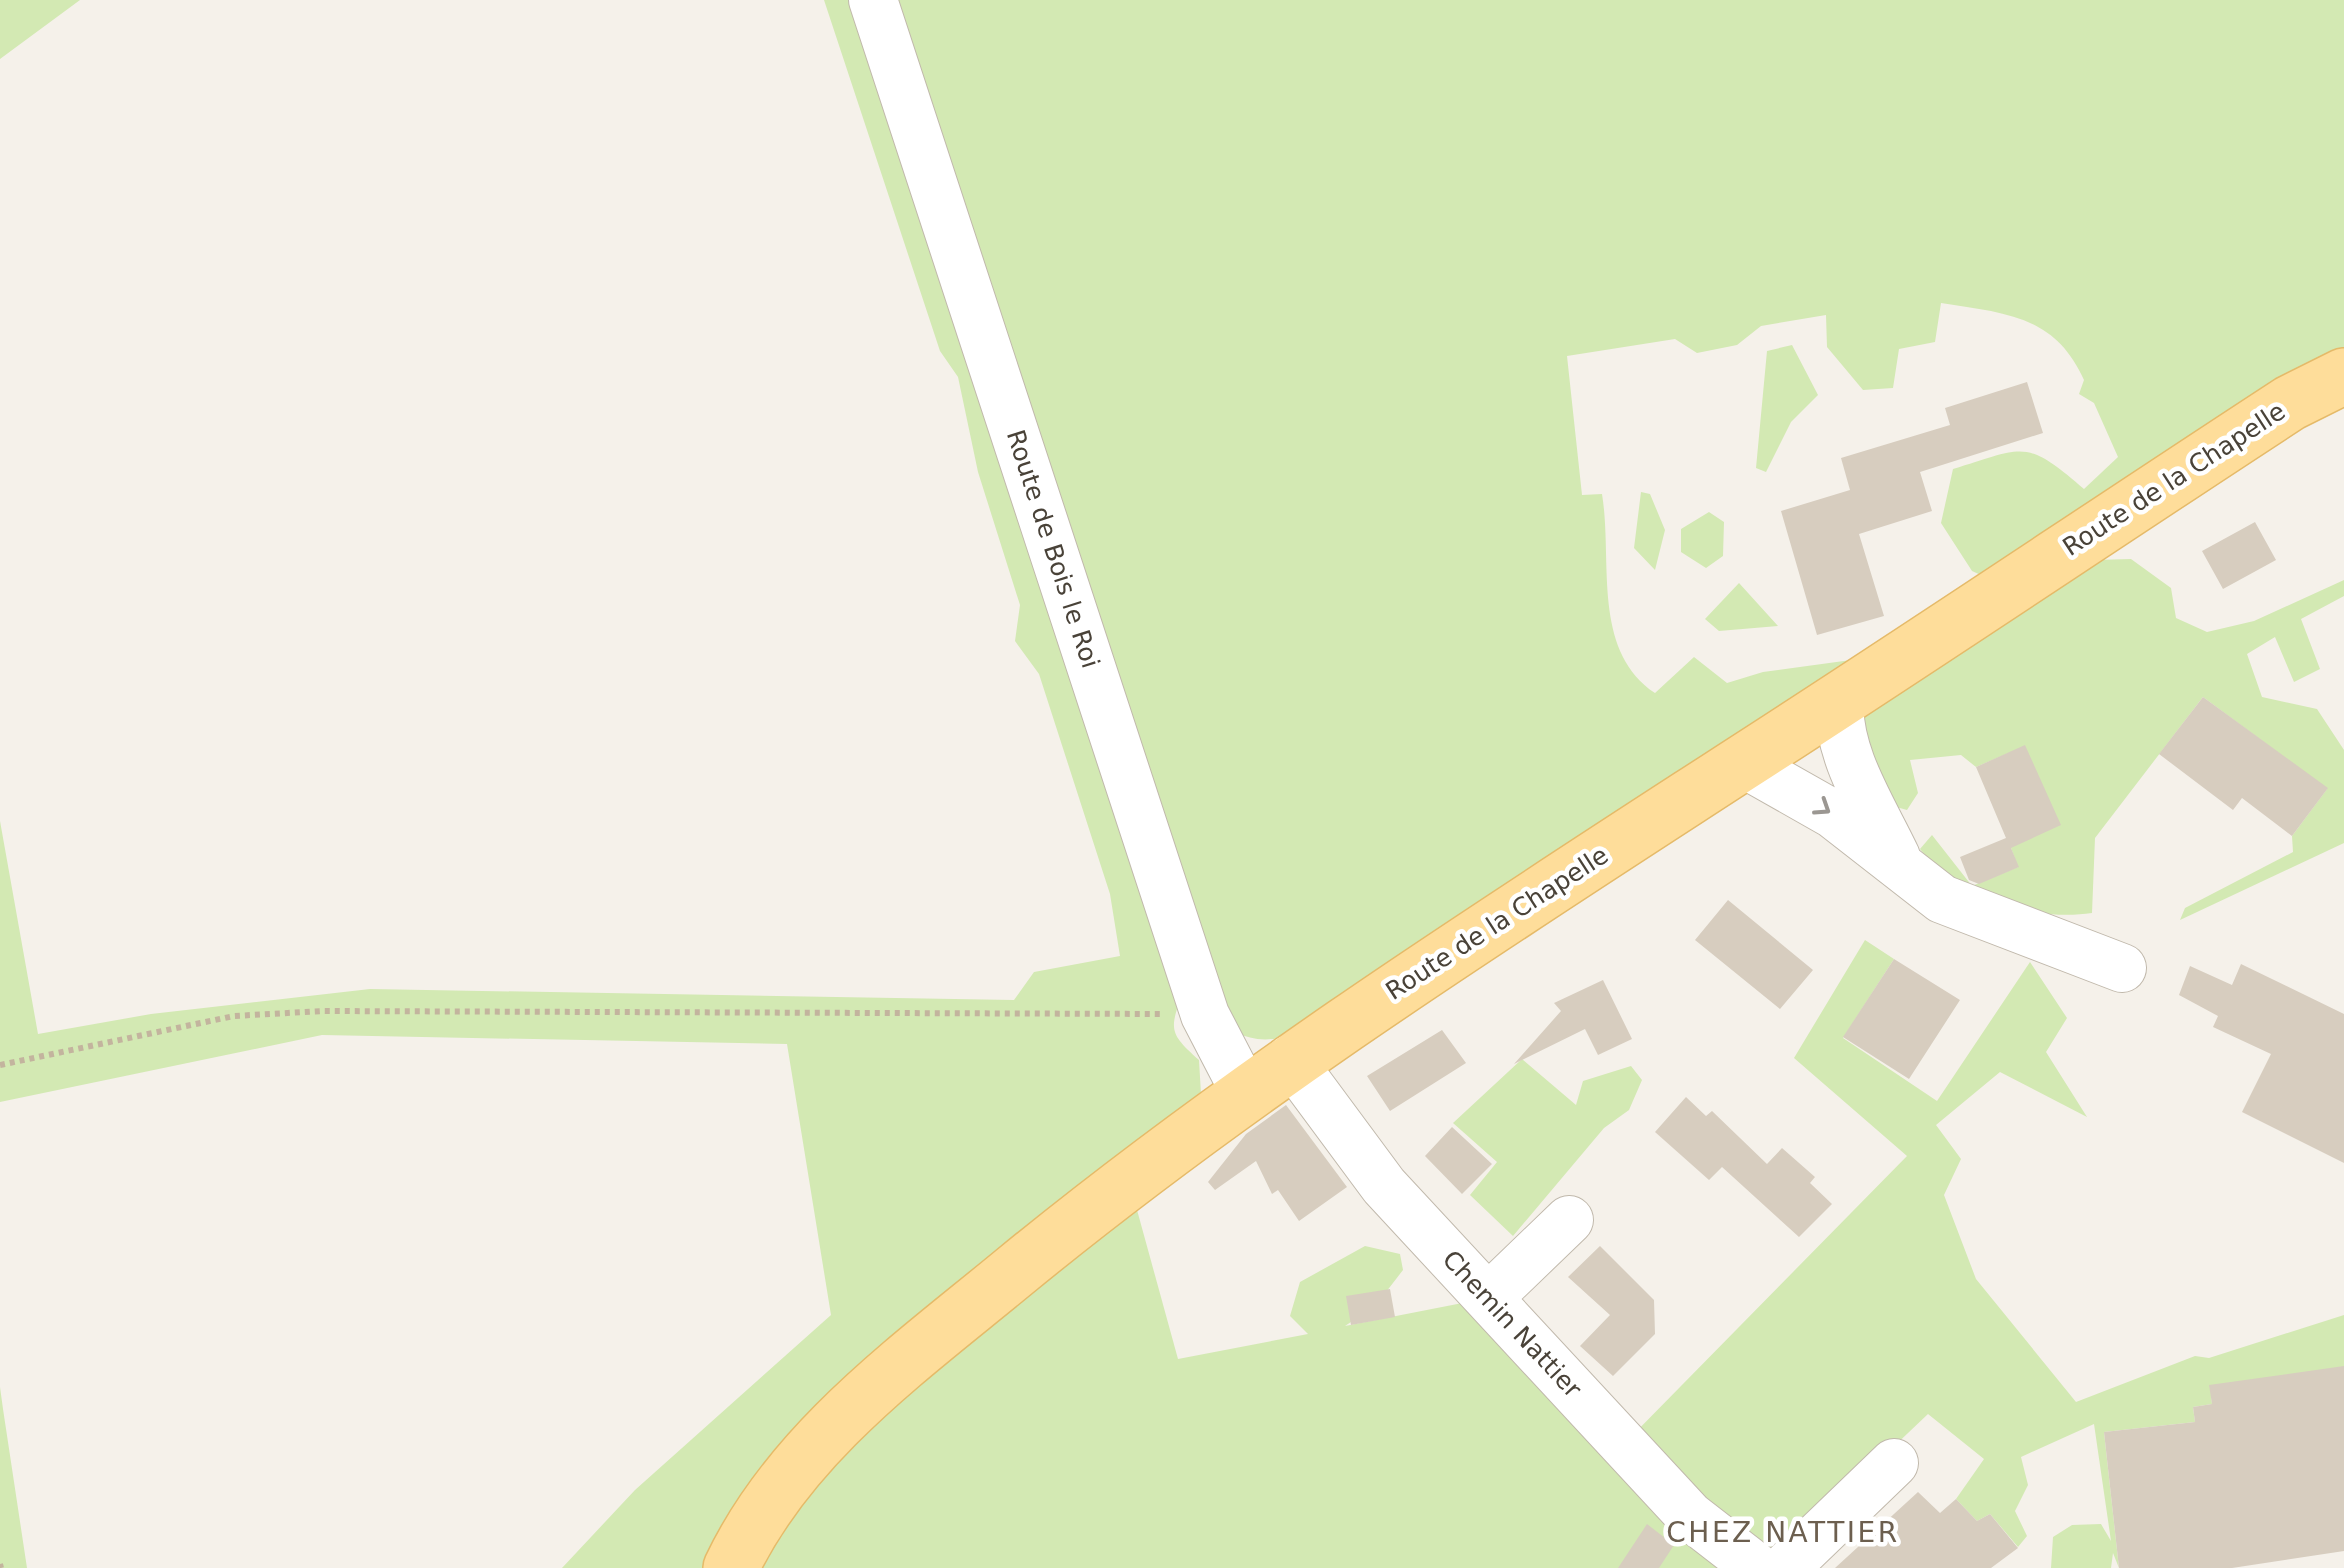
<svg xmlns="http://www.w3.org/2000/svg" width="2344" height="1568" font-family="'DejaVu Sans',sans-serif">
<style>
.green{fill:#d3e9b3}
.building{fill:#d7cdbf}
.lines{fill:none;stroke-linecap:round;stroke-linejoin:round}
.minor-casing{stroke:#c1b9ac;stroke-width:50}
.major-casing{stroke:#e5ba69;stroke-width:58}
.path{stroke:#c3b49e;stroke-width:6;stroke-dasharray:5 5;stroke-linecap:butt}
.minor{stroke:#fff;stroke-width:48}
.major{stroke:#fedd9a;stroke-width:55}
.oneway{stroke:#9b9792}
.labels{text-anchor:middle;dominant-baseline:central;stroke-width:9;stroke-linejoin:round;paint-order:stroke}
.street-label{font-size:25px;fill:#494238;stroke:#fff}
.neighbourhood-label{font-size:28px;letter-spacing:2.5px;fill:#6c5f4f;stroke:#fff}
</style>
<rect width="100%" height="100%" fill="#f5f1ea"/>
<path class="green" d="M0,0H80L0,59Z
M824,0H2344V352L1994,581L1972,571L1941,523L1953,469C2025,447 2025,438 2084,489L2118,457L2094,403L2079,394L2084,380C2055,315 2004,313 1941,303L1935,342L1899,349L1893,388L1863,390L1827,347L1826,315L1761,326L1737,345L1697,353L1675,339L1567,356L1582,495L1602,494C1613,561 1591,650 1655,693L1694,657L1727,683L1763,672L1851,660L1284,1037C1239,1048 1216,1019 1183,992C1169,1030 1169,1033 1199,1060L1201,1094L705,1568H562L635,1490L831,1315L787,1044L322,1035L0,1102V821L38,1034L151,1014L370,989L1014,1000L1034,972L1120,956L1110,894L1039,674L1015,641L1020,605L978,472L958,377L940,351Z
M1792,345L1818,395L1791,422L1766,472L1756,468L1767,351Z
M1641,492L1650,494L1665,530L1655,570L1634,548Z
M1709,512L1724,522L1723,556L1706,568L1681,552V529Z
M2131,559L2171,588L2176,618L2207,632L2254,621L2344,580V596L2301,619L2320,669L2294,682L2275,637L2247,654L2262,697L2317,709L2344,750V843L2180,920L2185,908L2293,852L2292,836L2327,789L2203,697L2095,838L2092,913C2032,922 1957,897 1920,849L1932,835L1972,886L2018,867L2011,848L2025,746L1976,767L1961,755L1910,760L1918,793L1907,810L1889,805L1860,727L1870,707L2094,560Z
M1739,583L1778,626L1719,631L1705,619Z
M1865,940L1894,959L1843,1038L1937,1101L2030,962L2067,1018L2046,1052L2087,1117L2000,1072L1936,1125L1961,1159L1944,1195L1976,1279L2076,1402L2195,1356L2209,1358L2344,1315V1373L2211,1395L2212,1404L2193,1407L2195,1422L2104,1432L2119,1568L2113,1553L2111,1568H2051L2053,1537L2072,1525L2101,1524L2111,1541L2094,1424L2021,1457L2028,1485L2015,1511L2027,1536L2018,1547L1990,1514L1977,1521L1956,1499L1984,1459L1928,1414L1766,1568H755L811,1489L903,1391L1134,1199L1178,1359L1308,1334L1290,1316L1300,1282L1365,1246L1400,1254L1403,1270L1376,1305L1345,1326L1488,1298L1624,1444L1907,1156L1794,1058Z
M1522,1059L1576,1105L1583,1081L1631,1066L1642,1080L1629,1110L1604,1128L1513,1236L1470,1195L1497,1162L1453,1123Z
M0,1387L3,1409L27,1568H0Z"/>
<path class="building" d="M2027,382L2043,433L1920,472L1932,511L1859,534L1884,616L1817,635L1781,511L1850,490L1841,458L1950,425L1945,408Z
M2255,522L2276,560L2223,589L2202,551Z
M2203,697L2328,788L2292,836L2242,798L2233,810L2159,754Z
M2025,745L2061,825L2011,848L2019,867L1979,884L1969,880L1960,857L2006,838L1976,767Z
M1728,900L1813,970L1780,1009L1695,940Z
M1894,959L1960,1000L1909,1079L1843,1037Z
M2241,964L2344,1014V1163L2242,1112L2271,1054L2213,1027L2218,1016L2179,995L2190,966L2232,985Z
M1603,980L1632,1039L1598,1055L1585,1029L1514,1064L1561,1011L1554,1003Z
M1442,1030L1466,1063L1390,1111L1367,1076Z
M1686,1097L1706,1116L1712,1111L1767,1164L1782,1148L1815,1177L1810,1183L1832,1204L1799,1237L1722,1167L1709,1180L1655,1132Z
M1286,1105L1347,1187L1299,1221L1278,1190L1272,1194L1256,1161L1215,1190L1208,1182L1246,1134Z
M1452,1127L1492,1164L1462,1194L1425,1156Z
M1600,1246L1654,1300L1655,1334L1613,1376L1580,1346L1610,1315L1568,1277Z
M1390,1289L1395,1317L1351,1325L1346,1296Z
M2344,1366V1551L2232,1568H2119L2104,1432L2195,1422L2193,1407L2212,1404L2209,1385Z
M1918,1492L1940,1513L1956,1499L1977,1521L1990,1514L2018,1548L1991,1568H1835Z
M1647,1524L1674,1545L1659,1568H1618Z"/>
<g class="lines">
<g class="minor-casing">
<path id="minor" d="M873,0L1205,1015L1245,1092
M1840,699C1835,752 1874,810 1896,857
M1743,763L1833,814L1942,899L2122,968
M1290,1059L1384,1186L1690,1516L1757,1568
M1488,1298L1569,1220
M1785,1568L1894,1463"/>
</g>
<g class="major-casing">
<path id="major" d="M731,1568C790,1443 910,1358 1014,1272C1243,1084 1491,926 1739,765C1924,646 2106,523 2290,403L2344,376"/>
</g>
<path class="path" d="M0,1065L234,1016L323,1011L1164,1014
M0,1564L1,1568"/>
<use href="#minor" class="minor"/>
<use href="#major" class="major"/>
</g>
<defs><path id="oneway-chevron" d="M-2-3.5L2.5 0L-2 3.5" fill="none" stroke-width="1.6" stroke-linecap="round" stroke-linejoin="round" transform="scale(2.5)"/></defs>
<use class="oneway" href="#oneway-chevron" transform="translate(1823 808) rotate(33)"/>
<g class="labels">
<g class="street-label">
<text transform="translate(2174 479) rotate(-33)">Route de la Chapelle</text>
<text transform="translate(1053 549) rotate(72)">Route de Bois le Roi</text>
<text transform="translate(1497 923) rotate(-33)">Route de la Chapelle</text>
<text transform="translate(1512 1324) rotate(47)">Chemin Nattier</text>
</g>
<g class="neighbourhood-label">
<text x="1783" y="1532">CHEZ NATTIER</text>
</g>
</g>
</svg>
